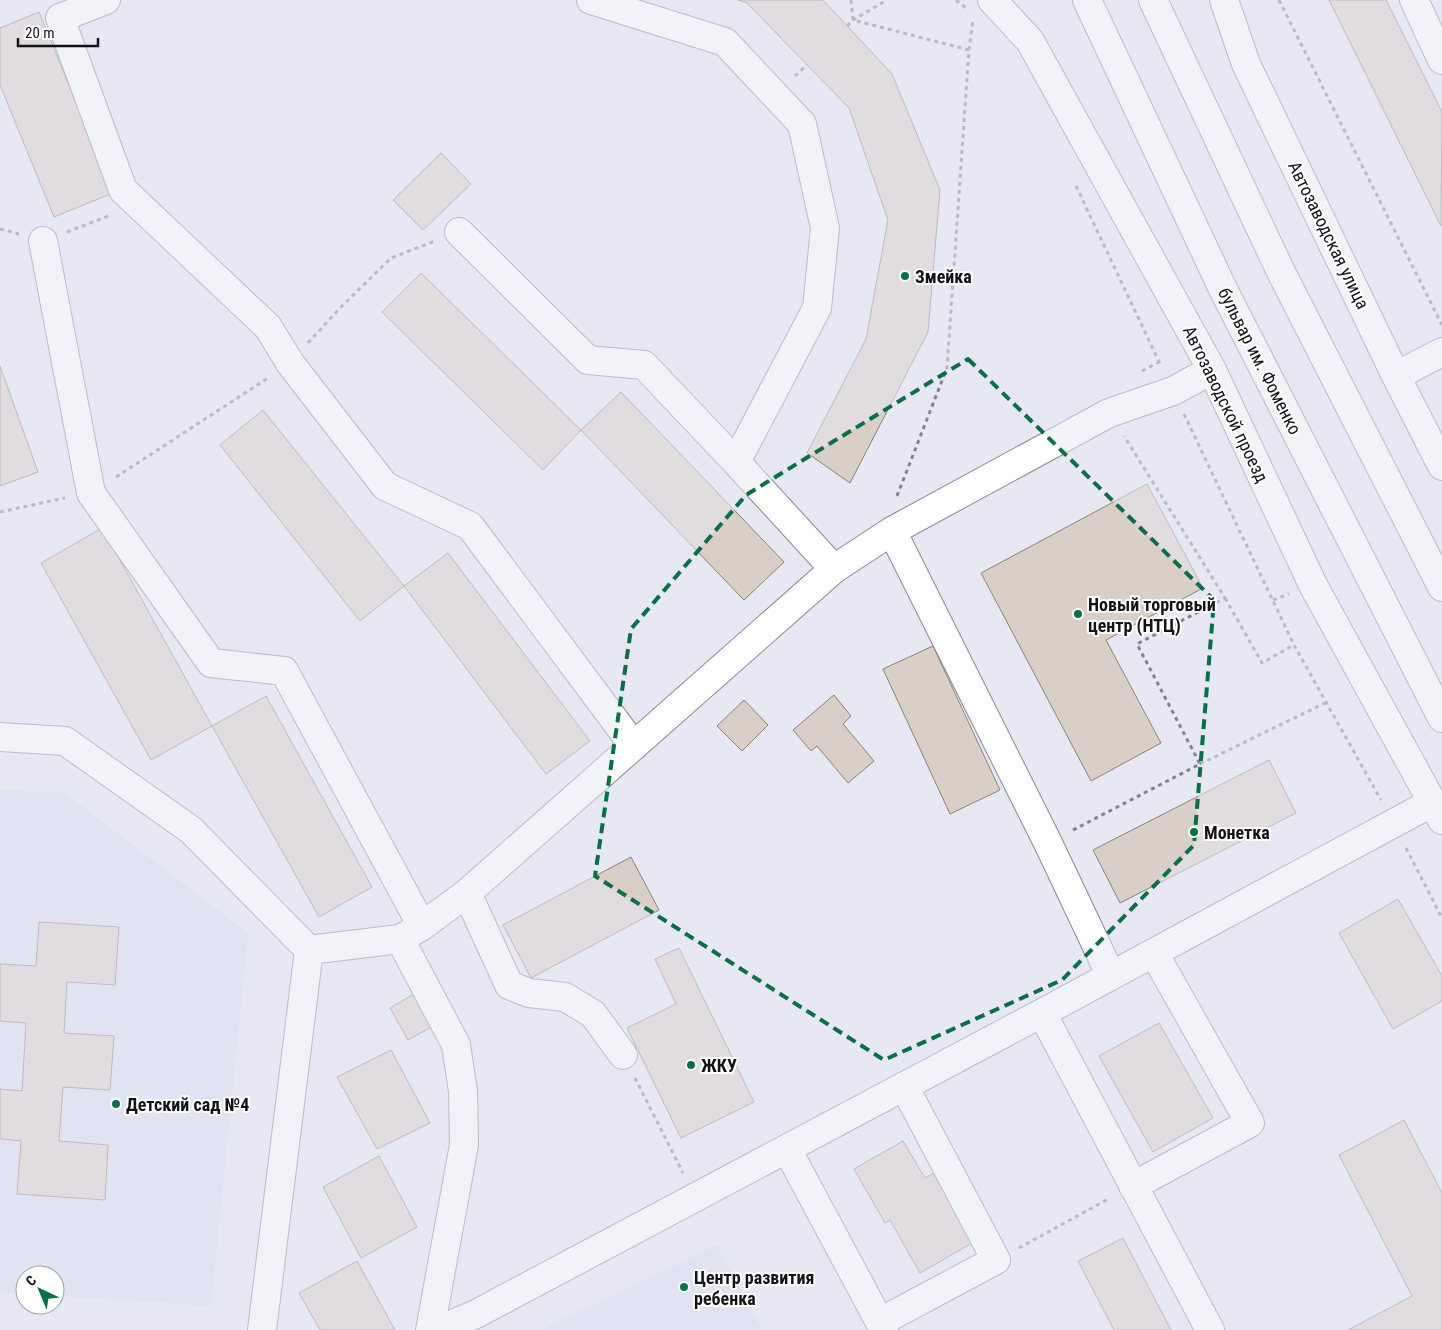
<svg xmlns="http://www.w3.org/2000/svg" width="1442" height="1330" font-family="'Roboto Condensed',sans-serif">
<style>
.built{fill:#dcddf0}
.building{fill:#d9cfc6;stroke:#8b8279}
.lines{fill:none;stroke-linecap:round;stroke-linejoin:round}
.minor-casing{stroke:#888893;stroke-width:30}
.path{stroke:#84848c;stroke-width:3;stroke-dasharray:4 4;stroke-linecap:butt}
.minor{stroke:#fff;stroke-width:28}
.marked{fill:none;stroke:#096f46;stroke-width:4;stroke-dasharray:10 6;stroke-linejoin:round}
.poi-dot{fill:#096f46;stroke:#fff;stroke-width:2}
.labels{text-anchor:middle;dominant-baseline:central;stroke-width:4;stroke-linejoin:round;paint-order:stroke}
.street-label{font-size:18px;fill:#131317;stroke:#fff}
.poi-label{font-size:18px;font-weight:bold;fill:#131317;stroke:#fff;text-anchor:start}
</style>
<rect width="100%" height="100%" fill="#e7e8f4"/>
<path class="built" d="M0,790L65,793L248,933L211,1306L55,1296V1275H25V1294L0,1292Z
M717,1245L762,1330H541Z"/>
<path class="building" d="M738,0H823L892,74L940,190L928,332L850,483L807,453L866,339L888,220L849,108L747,3Z
M1329,0H1386L1442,112L1441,226Z
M39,12L113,193L54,217L0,85V28Z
M441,153L471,184L423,230L393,200Z
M421,273L581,430L543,470L382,312Z
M0,366L38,472L0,486Z
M621,392L784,562L744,600L581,430Z
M263,410L404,586L360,621L220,445Z
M1147,484L1203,588L1106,640L1161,743L1091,781L981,573Z
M102,528L212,726L151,760L41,563Z
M448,553L590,741L546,774L404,586Z
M933,646L1000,790L950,814L883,669Z
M834,695L851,716L843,724L874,761L848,783L817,746L811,751L793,730Z
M266,696L372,887L319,917L212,726Z
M744,700L768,725L742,751L717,726Z
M1269,760L1296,813L1120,903L1093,850Z
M631,857L659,910L531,978L503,925Z
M1398,899L1442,976V1001L1393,1029L1339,933Z
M39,922L119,927L115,985L67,982L64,1033L114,1036L110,1090L63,1087L59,1141L108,1145L105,1200L17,1194L21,1141L0,1139V1089L22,1091L26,1023L0,1021V964L36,966Z
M679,948L754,1102L681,1138L627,1028L676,1004L655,959Z
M416,993L435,1025L408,1040L390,1008Z
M1159,1023L1213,1118L1153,1152L1099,1056Z
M391,1050L430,1123L377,1149L337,1077Z
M1404,1120L1442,1193V1330H1348L1412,1296L1339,1155Z
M903,1141L925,1178L934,1173L974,1242L920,1273L890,1220L885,1223L854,1169Z
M379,1156L417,1227L361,1258L323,1187Z
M1123,1238L1171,1330H1114L1078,1261Z
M357,1261L395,1330H320L299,1293Z"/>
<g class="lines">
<g class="minor-casing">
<path id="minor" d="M106,0L60,18L123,190L268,327L290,363L385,486L470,526L634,746
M591,0L725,42L802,124L825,228L817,308L736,462L834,569
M992,0L1030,41L1212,370L1313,585L1442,820
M1087,0L1223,289L1442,718
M1153,0L1281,272L1442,587
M1224,0L1246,64L1396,376L1442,466
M1414,0L1442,60
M459,232L588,360L644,365L736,462
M43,241L91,493L211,663L284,671L422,926
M1396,376L1442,352
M892,531L1048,843L1111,976
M0,737L65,741L191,830L309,950L400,939L422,926L467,893L834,569L892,531L1109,413L1173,391L1212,370
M467,893L509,985L529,993L565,997L593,1014L623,1055
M400,939L456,1045L463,1091L464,1145L430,1330
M1042,1013L1210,1330
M787,1149L884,1330
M1133,1186L1250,1123L1154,953
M880,1322L996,1260L904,1086
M262,1330L309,950
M439,1330L476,1314L1042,1013L1433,802"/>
</g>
<path class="path" d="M851,0L853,20L969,50
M956,0L966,8
M1279,0L1442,325
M847,26L853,20L887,0
M795,76L807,65
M1076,186L1161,366
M0,229L19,234
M67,232L111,215
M308,343L339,309L391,258L435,241
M1142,371L1159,362
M1184,414L1294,645L1381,800
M116,477L268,378
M897,496L947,368L969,50L973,20
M0,512L65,498
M1225,598L1262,663L1294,645
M1273,600L1289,594
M1200,764L1327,702
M1073,830L1200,764L1137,644L1225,598L1124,436
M1406,848L1442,918
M635,1078L683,1173
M1019,1248L1110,1198"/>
<use href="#minor" class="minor"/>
</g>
<path d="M0 0H1442V1330H0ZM968,359L1214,600L1194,845L1062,980L884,1060L595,876L631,629L746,495Z" fill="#e7e8f4" fill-opacity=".55" fill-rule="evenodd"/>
<path class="marked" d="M968,359L1214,600L1194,845L1062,980L884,1060L595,876L631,629L746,495Z"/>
<g class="poi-dot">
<circle cx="905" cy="276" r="5"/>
<circle cx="1078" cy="614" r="5"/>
<circle cx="1194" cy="832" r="5"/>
<circle cx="691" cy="1065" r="5"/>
<circle cx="116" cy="1104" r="5"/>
<circle cx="684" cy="1287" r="5"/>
</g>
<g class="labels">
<g class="street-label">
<text transform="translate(1329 235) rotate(64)">Автозаводская улица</text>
<text transform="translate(1260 361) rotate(63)">бульвар им. Фоменко</text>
<text transform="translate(1226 404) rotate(64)">Автозаводской проезд</text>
</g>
<g class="poi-label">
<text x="915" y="276">Змейка</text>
<text x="1088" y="604">Новый торговый<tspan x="1088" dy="21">центр (НТЦ)</tspan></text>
<text x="1204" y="832">Монетка</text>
<text x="701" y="1065">ЖКУ</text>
<text x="126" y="1104">Детский сад №4</text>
<text x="694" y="1277">Центр развития<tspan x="694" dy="21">ребенка</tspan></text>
</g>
</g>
<g transform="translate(40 1290) rotate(316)"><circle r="24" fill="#ffffff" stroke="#a1a1a2"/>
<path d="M0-4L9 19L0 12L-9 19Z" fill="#096f46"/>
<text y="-8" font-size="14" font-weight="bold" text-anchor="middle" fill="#131317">С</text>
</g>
<path d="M18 38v8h80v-8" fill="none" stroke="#131317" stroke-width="2.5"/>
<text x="25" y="38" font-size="15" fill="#131317" stroke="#ffffff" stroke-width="4" paint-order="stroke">20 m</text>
</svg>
